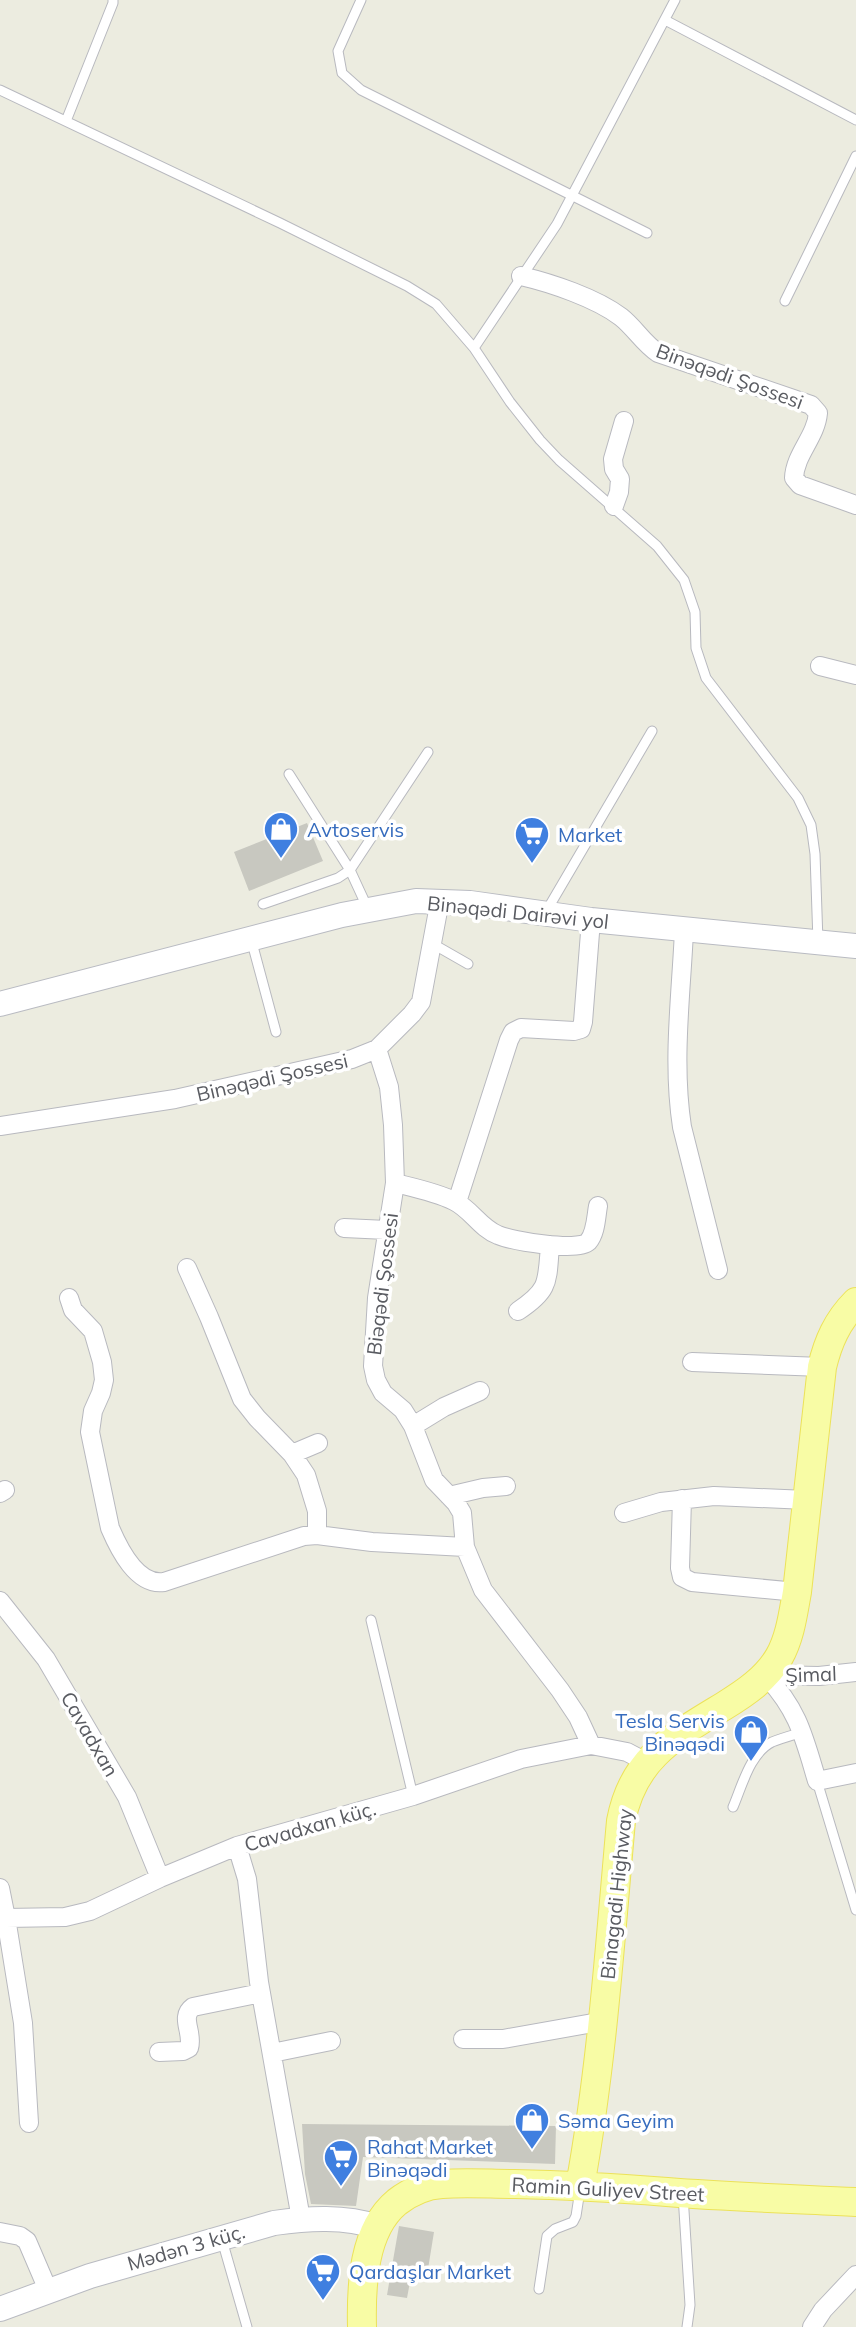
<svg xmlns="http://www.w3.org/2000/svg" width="856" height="2327" font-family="Mulish,sans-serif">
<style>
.building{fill:#c8c8c0}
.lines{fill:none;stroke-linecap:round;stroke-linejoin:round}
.lane-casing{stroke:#b8b9bf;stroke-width:11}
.street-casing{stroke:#b8b9bf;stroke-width:20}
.secondary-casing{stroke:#b9bbc2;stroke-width:26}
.primary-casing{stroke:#ece259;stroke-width:30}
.lane{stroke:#fff;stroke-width:9}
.street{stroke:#fff;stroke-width:18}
.secondary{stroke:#fff;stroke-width:24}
.primary{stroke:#f8fca5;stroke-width:28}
.labels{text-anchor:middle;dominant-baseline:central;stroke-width:7;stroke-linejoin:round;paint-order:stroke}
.street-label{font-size:20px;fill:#595b61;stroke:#fff}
.shop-label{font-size:20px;fill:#366cbe;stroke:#fff;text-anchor:start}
</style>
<rect width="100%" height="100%" fill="#ecece0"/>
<path class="building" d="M307,823L323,861L249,891L234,852Z
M302,2124L556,2126L555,2164L363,2157L356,2206L311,2204L305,2174Z
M399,2226L434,2232L428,2269L413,2266L407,2298L387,2295Z"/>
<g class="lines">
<g class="lane-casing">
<path id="lane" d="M361,0L338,51L342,73L361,90L647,233
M665,20L856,120
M0,90L280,223L407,286L436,304L474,348L510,402L540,440L559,460L657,546L684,580L695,612L696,648L706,678L798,798L811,825L815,854L818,942
M66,121L113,3V0
M785,301L856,156
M474,348L557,224L675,0
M289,774L350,870L368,909
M263,904L338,878L350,870L428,752
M547,910L652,731
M251,939L276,1032
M433,944L468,964
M371,1620L413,1796
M817,1781L856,1910
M733,1807C742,1786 750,1753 772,1742C782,1738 793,1735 803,1732
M683,2195L690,2305L687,2327
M222,2240L247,2327
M539,2289L547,2236L555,2229L573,2222L576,2216L580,2190"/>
</g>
<g class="street-casing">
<path id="street" d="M521,276C551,283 596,298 621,317C635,328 643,343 658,353L811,405L818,413C816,437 795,454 794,478L800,485L856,505
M614,506L619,492L620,479L614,469L613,459L624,421
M820,666L856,675
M684,931C681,996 672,1062 682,1127L718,1270
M377,1049L389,1087L393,1125L395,1183L377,1298L373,1366L376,1380L383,1393L403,1410L413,1426L434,1480L456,1503L462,1513L465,1547L483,1590L560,1690L578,1717L591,1745
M0,1126L175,1099L352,1059L377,1049L412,1014L421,1002L440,900
M395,1183C415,1188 435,1192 454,1201C471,1209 480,1228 498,1235C512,1241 578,1252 588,1242C596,1233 596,1217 598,1206
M457,1202L509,1040L513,1032L521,1028L574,1031L581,1029L583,1022L591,920
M344,1228L387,1230
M187,1268L209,1317L242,1399L257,1418L292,1454L306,1475L317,1511V1535
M69,1298L73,1310L93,1331L102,1362L104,1380L101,1393L93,1411L90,1432L110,1528C119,1549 137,1586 164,1582L304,1536L317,1535L372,1542L465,1547
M518,1311C550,1290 547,1282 550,1245
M692,1362L822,1367
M413,1426L444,1407L480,1391
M292,1454L318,1443
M0,1493L5,1490
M449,1496L483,1488L506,1486
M682,1499L680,1568L682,1577L692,1582L797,1592
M624,1513L661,1502L714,1496L807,1500
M0,1601L46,1659L127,1797L160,1878
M765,1675C798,1709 804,1737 817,1781L856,1773
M765,1675L819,1676L856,1672
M237,1846L247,1879L259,1982L301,2219
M0,1888L6,1918L65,1917L90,1911L160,1878L237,1846L413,1796L521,1759L591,1745L627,1752L646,1762
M6,1918L23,2023L29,2123
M463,2039H503L604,2021
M159,2052L183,2051L189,2048C194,2033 179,2017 193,2007L261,1993
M272,2053L331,2041
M0,2232L20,2236L27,2241L48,2290
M812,2327L823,2310L856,2275"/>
</g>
<g class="secondary-casing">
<path id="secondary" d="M0,1004L342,915L416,901L470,903L591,920L856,946
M0,2309L90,2276L274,2223C309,2218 344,2216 378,2227"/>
</g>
<g class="primary-casing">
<path id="primary" d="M580,2186C602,2065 610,1943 621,1821C633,1758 673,1737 724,1706C745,1693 766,1679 779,1657C790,1638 793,1614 797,1592L822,1367C828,1342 837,1321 856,1302
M362,2327C361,2286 363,2230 397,2202C410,2192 425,2185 442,2184C466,2182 491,2184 515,2184C566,2185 616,2188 667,2192C730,2197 793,2199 856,2202"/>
</g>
<use href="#lane" class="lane"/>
<use href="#street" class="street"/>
<use href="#secondary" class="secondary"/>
<use href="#primary" class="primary"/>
</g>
<defs>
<g id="shop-pin" transform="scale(1.8)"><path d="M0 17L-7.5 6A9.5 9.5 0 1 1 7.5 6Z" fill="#3f7fe0" stroke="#fff"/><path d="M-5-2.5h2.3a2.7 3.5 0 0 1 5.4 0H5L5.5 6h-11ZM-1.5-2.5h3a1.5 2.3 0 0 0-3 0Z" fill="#fff"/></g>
<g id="supermarket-pin" transform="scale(1.8)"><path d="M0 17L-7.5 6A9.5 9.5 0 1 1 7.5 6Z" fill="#3f7fe0" stroke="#fff"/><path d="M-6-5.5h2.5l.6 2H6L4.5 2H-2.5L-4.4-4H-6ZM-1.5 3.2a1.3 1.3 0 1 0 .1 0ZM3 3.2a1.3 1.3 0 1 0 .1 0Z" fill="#fff"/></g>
</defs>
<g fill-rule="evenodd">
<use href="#shop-pin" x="281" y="829"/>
<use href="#supermarket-pin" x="532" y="834"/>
<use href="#shop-pin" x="751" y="1732"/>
<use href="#shop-pin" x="532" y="2120"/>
<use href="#supermarket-pin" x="341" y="2157"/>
<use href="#supermarket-pin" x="323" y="2271"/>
</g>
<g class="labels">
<g class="street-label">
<text transform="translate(730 376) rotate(20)">Binəqədi Şossesi</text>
<text transform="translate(518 912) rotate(6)">Binəqədi Dairəvi yol</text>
<text transform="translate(272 1077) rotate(-13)">Binəqədi Şossesi</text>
<text transform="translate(382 1284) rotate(-83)">Biəqədi Şossesi</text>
<text transform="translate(811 1674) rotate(-2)">Şimal</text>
<text transform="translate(90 1734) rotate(60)">Cavadxan</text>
<text transform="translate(310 1826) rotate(-16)">Cavadxan küç.</text>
<text transform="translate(616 1894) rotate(-84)">Binagadi Highway</text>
<text transform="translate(608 2189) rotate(3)">Ramin Guliyev Street</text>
<text transform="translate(186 2247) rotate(-16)">Mədən 3 küç.</text>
</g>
<g class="shop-label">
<text x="307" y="829">Avtoservis</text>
<text x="558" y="834">Market</text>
<text x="725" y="1720" text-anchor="end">Tesla Servis<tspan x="725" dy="23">Binəqədi</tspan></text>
<text x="558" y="2120">Səma Geyim</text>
<text x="367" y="2146">Rahat Market<tspan x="367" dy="23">Binəqədi</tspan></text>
<text x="349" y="2271">Qardaşlar Market</text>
</g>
</g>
</svg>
